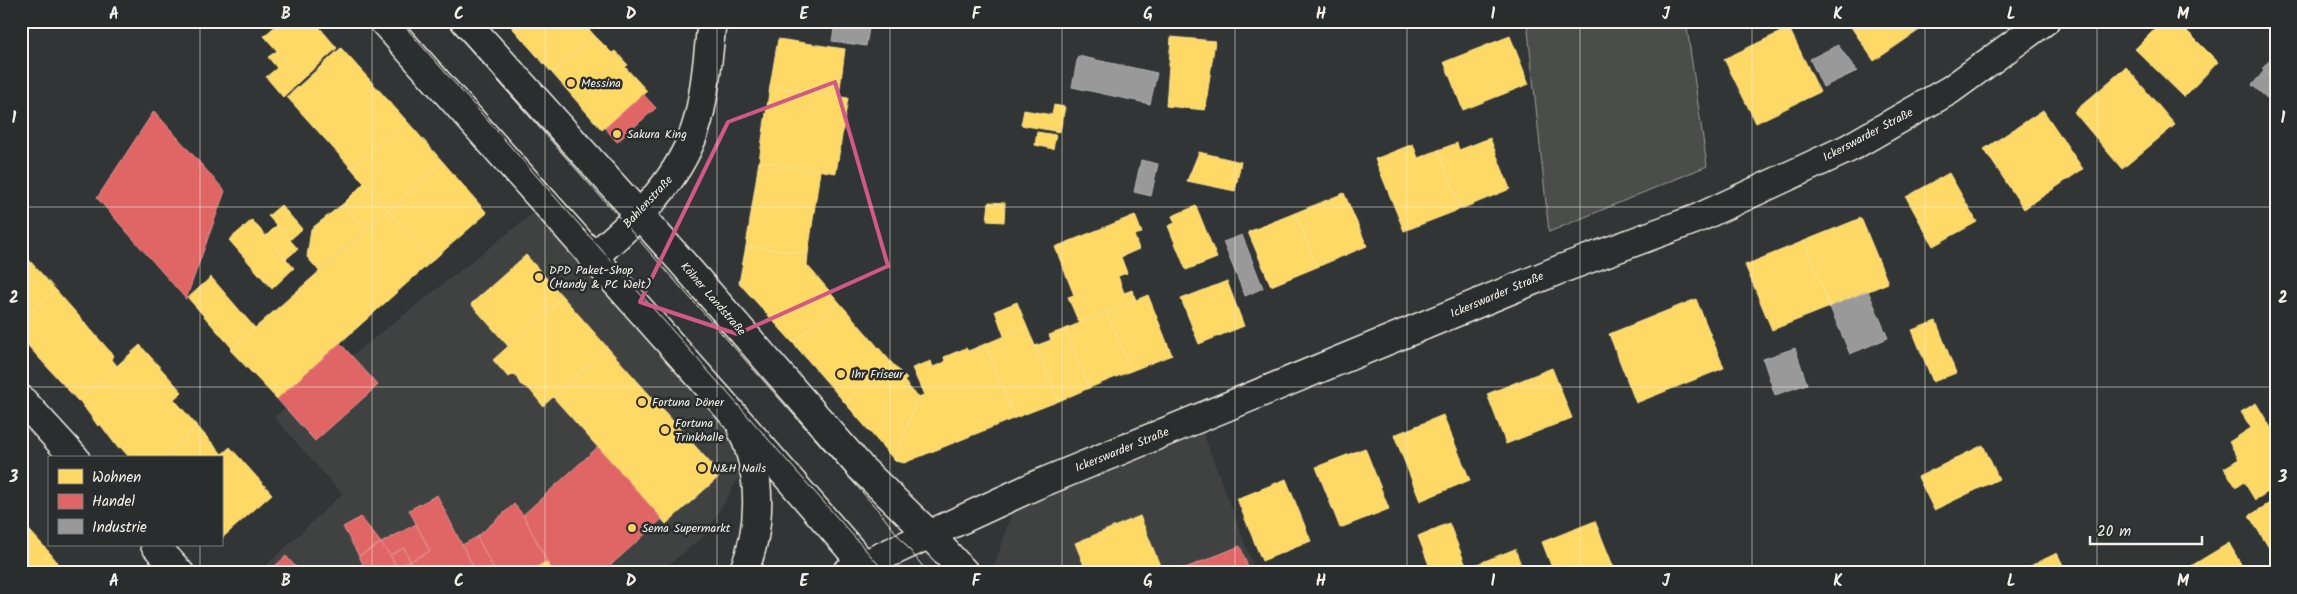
<svg xmlns="http://www.w3.org/2000/svg" width="2297" height="594" font-family="Kalam,sans-serif">
<style>
.built{fill:#404242}
.green{fill:#4b4d4c;stroke:#a09f9a}
.homes{fill:#ffd966;stroke:#fce08d}
.shops{fill:#e06666;stroke:#e6908d}
.industry{fill:#999;stroke:#b4b3b1}
.lines{fill:none;stroke-linecap:round;stroke-linejoin:round}
.minor-casing{stroke:#f4f1e8;stroke-width:31}
.major-casing{stroke:#f4f1e8;stroke-width:31}
.minor{stroke:#2a2d2e;stroke-width:28}
.major{stroke:#2a2d2e;stroke-width:28}
.tram{stroke:#f4f1e8;stroke-width:1}
.marked{fill:none;stroke:#d15985;stroke-width:4;stroke-linejoin:round}
.grid{fill:none;stroke:#f4f1e8;stroke-width:1;stroke-opacity:0.55}
.poi-dot{fill:#ffd166;stroke:#2a2d2e;stroke-width:2}
.labels{text-anchor:middle;dominant-baseline:central;stroke-width:5;stroke-linejoin:round;paint-order:stroke}
.poi-label{font-size:12px;fill:#f4f1e8;stroke:#2a2d2e;text-anchor:start}
.street-label{font-size:12px;fill:#f4f1e8;stroke:#2a2d2e}
.neatline{fill:none;stroke:#f4f1e8;stroke-width:2}
.grid-label{font-size:16px;text-anchor:middle;font-weight:bold;fill:#f4f1e8}
</style>
<rect width="100%" height="100%" fill="#323535"/>
<filter id="ink" filterUnits="userSpaceOnUse"><feTurbulence type="fractalNoise" baseFrequency=".02" numOctaves="2"/><feDisplacementMap in="SourceGraphic" scale="10" xChannelSelector="R" yChannelSelector="G"/><feConvolveMatrix kernelMatrix="1 2 1 2 8 2 1 2 1" color-interpolation-filters="sRGB"/></filter>
<g filter="url(#ink)">
<path class="built" d="M541,207L715,402L747,464L705,535L659,573H258L342,494L274,417Z
M1200,425L1256,573H992L1015,503Z"/>
<path class="green" d="M1527,21H1686L1707,166L1549,232Z"/>
<path class="homes" d="M281,21H314L337,48L302,79L264,36Z
M510,21H582L594,35L552,73L508,23Z
M1847,21H1907L1915,33L1874,61Z
M1907,21H1933L1915,33Z
M2163,21H2177L2218,62L2184,97L2135,49Z
M1789,28L1820,92L1756,123L1724,59Z
M594,35L612,53L615,51L628,65L625,67L647,91L602,130L552,73Z
M1510,36L1529,84L1463,110L1444,62Z
M1171,37L1215,41L1205,110L1166,106Z
M778,39L845,49L839,96L770,86Z
M341,48L406,120L351,168L287,97Z
M277,51L302,79L283,97L266,77L277,68L268,57Z
M2126,67L2175,125L2122,169L2074,112Z
M770,86L848,98L836,173L759,161Z
M1054,105L1065,107L1060,132L1021,125L1024,110L1052,115Z
M2043,110L2083,169L2024,209L1984,149Z
M406,120L443,162L388,211L351,168Z
M1037,132L1056,135L1053,149L1035,145Z
M1490,138L1510,189L1461,209L1438,150L1457,143L1459,150Z
M1413,144L1418,158L1438,150L1461,209L1404,231L1375,159Z
M1199,152L1241,162L1235,191L1187,181Z
M759,161L820,171L808,254L746,246Z
M443,162L487,213L432,261L388,211Z
M1949,173L1977,222L1933,246L1906,197Z
M364,183L388,211L366,230L344,203Z
M1344,193L1367,246L1317,267L1295,213Z
M989,202L1005,203L1004,222L987,221Z
M344,203L366,230L319,271L307,257L311,229Z
M281,205L302,229L290,240L268,216Z
M1196,206L1217,258L1186,270L1168,226L1175,223L1172,216Z
M388,211L432,261L277,399L230,350Z
M1295,213L1317,267L1271,286L1248,232Z
M1135,215L1142,233L1134,235L1139,249L1121,257L1127,273L1118,276L1124,293L1132,290L1136,300L1079,323L1068,297L1074,295L1055,247Z
M1861,218L1888,283L1830,307L1804,241Z
M252,220L294,268L272,289L229,240Z
M277,225L298,249L286,259L266,236Z
M1804,241L1830,307L1772,330L1745,265Z
M746,246L808,254L807,265L839,302L793,343L739,283Z
M21,251L56,290L21,320Z
M526,255L563,297L508,346L471,304Z
M211,277L255,328L232,348L188,298Z
M1227,281L1244,326L1199,344L1181,299Z
M56,290L114,356L111,358L117,366L78,401L21,338V320Z
M1148,295L1172,355L1131,371L1107,312Z
M563,297L608,348L543,406L530,390L520,384L515,374L508,377L493,360Z
M1696,299L1724,368L1636,403L1609,334Z
M839,302L891,362L845,403L793,343Z
M1017,302L1027,327L1004,336L995,311Z
M1107,312L1131,371L1089,388L1065,329Z
M1936,321L1956,373L1933,382L1912,330Z
M1027,327L1059,401L1015,418L985,344Z
M1065,329L1089,388L1059,401L1035,346L1051,340L1049,335Z
M985,344L1015,418L904,463L895,461L918,397L924,395L912,368L931,361L933,367L945,362L944,357L966,348L968,351Z
M140,345L182,392L174,399L197,426L163,458H130L120,447L118,448L100,424L98,426L79,400Z
M608,348L721,475L666,524L553,397Z
M891,362L907,379L904,381L918,397L895,461L845,403Z
M1552,368L1572,418L1506,444L1487,394Z
M2256,403L2276,436V487L2255,500L2244,482L2236,487L2224,468L2239,459L2229,442L2251,428L2241,412Z
M1443,415L1470,480L1420,501L1394,435Z
M197,426L222,454L230,447L272,494L221,539V458H163Z
M1983,445L1999,479L1934,510L1918,477Z
M1365,448L1389,509L1340,528L1316,467Z
M1286,479L1311,541L1262,561L1237,499Z
M2276,499V559L2249,516Z
M1140,516L1163,573H1087L1075,543Z
M21,521L50,553L27,573H21Z
M1595,521L1616,573H1554L1542,542Z
M1449,523L1467,568L1515,549L1524,573H1432L1418,536Z
M2229,543L2246,573H2195L2191,566Z
M50,553L66,573H27Z
M2057,553L2067,573H2018V572Z
M547,561L553,573H525Z"/>
<path class="shops" d="M643,94L656,108L617,142L605,128Z
M154,111L225,191L186,299L97,198Z
M340,343L378,385L315,441L277,399Z
M598,447L662,519L602,573H553L523,515Z
M437,495L462,545L477,573H400L397,568L430,551L409,510Z
M514,504L523,515L547,561L525,573H496L477,537Z
M361,517L381,543L359,556L343,527Z
M416,524L430,551L410,561L404,548L390,555L381,543Z
M477,537L496,573H477L462,545Z
M381,543L392,558L400,573H367L359,556Z
M1240,546L1250,573H1173Z
M404,548L410,561L397,568L390,555Z
M286,556L301,573H278L273,568Z"/>
<path class="industry" d="M835,23L869,28L866,46L832,41Z
M1838,45L1857,71L1823,87L1810,59Z
M2276,53V81L2262,69Z
M1078,56L1157,73L1150,104L1072,87Z
M2264,71L2276,81L2275,105L2252,85Z
M1141,160L1158,164L1151,196L1134,192Z
M1242,235L1263,288L1245,296L1223,242Z
M1868,291L1888,338L1850,354L1830,307Z
M1795,348L1807,384L1775,395L1763,359Z"/>
<g class="lines">
<g class="minor-casing">
<path id="minor" d="M593,257C637,220 683,177 698,120C706,90 708,52 712,21
M21,399L75,458
M155,545L180,573"/>
</g>
<g class="major-casing">
<path id="major" d="M383,21L718,397L871,573
M465,21L681,261L861,468L929,534L965,573
M742,430C762,474 762,528 743,573
M846,573L1034,486L1561,269L1696,219L1849,148L1950,90L2045,21"/>
</g>
<use href="#minor" class="minor"/>
<use href="#major" class="major"/>
<path class="tram" d="M400,21L886,573
M445,21L878,510L928,573"/>
</g>
</g>
<path class="marked" d="M835,82L888,266L737,334L640,302L728,122Z"/>
<path class="grid" d="M200,21V458M372,21V573M545,21V573M717,21V573M890,21V573M1062,21V573M1235,21V573M1407,21V573M1580,21V573M1752,21V573M1925,21V573M2097,21V573M21,207H2276M21,387H2276M200,545V573"/>
<g class="poi-dot">
<circle cx="571" cy="83" r="5"/>
<circle cx="617" cy="134" r="5"/>
<circle cx="539" cy="277" r="5"/>
<circle cx="841" cy="374" r="5"/>
<circle cx="642" cy="402" r="5"/>
<circle cx="665" cy="430" r="5"/>
<circle cx="702" cy="468" r="5"/>
<circle cx="632" cy="528" r="5"/>
</g>
<g class="labels">
<g class="poi-label">
<text x="581" y="83">Messina</text>
<text x="627" y="134">Sakura King</text>
<text x="549" y="270">DPD Paket-Shop<tspan x="549" dy="14">(Handy &amp; PC Welt)</tspan></text>
<text x="851" y="374">Ihr Friseur</text>
<text x="652" y="402">Fortuna Döner</text>
<text x="675" y="423">Fortuna<tspan x="675" dy="14">Trinkhalle</tspan></text>
<text x="712" y="468">N&amp;H Nails</text>
<text x="642" y="528">Sema Supermarkt</text>
</g>
<g class="street-label">
<text transform="translate(1868 135) rotate(-28)">Ickerswarder Straße</text>
<text transform="translate(648 202) rotate(-47)">Bahlenstraße</text>
<text transform="translate(1497 295) rotate(-23)">Ickerswarder Straße</text>
<text transform="translate(713 299) rotate(49)">Kölner Landstraße</text>
<text transform="translate(1122 450) rotate(-22)">Ickerswarder Straße</text>
</g>
</g>
<rect width="2297" height="594" fill="none" stroke="#2a2d2e" stroke-width="55"/>
<rect x="48" y="456" width="175" height="90" fill="#2a2d2e" stroke="#7b7b78"/>
<rect x="58" y="469" width="25" height="15" fill="#ffd966" stroke="#7b7b78"/>
<text x="92" y="482" font-size="15" fill="#f4f1e8">Wohnen</text>
<rect x="58" y="494" width="25" height="15" fill="#e06666" stroke="#7b7b78"/>
<text x="92" y="506" font-size="15" fill="#f4f1e8">Handel</text>
<rect x="58" y="519" width="25" height="15" fill="#999999" stroke="#7b7b78"/>
<text x="92" y="532" font-size="15" fill="#f4f1e8">Industrie</text>
<path d="M2090 536v8h112v-8" fill="none" stroke="#f4f1e8" stroke-width="2.5"/>
<text x="2097" y="536" font-size="15" fill="#f4f1e8" stroke="#2a2d2e" stroke-width="4" paint-order="stroke">20 m</text>
<rect x="28" y="28" width="2242" height="538" class="neatline"/>
<g class="grid-label">
<text x="114" y="19">A</text>
<text x="286" y="19">B</text>
<text x="459" y="19">C</text>
<text x="631" y="19">D</text>
<text x="804" y="19">E</text>
<text x="976" y="19">F</text>
<text x="1148" y="19">G</text>
<text x="1321" y="19">H</text>
<text x="1493" y="19">I</text>
<text x="1666" y="19">J</text>
<text x="1838" y="19">K</text>
<text x="2011" y="19">L</text>
<text x="2183" y="19">M</text>
<text x="14" y="123">1</text>
<text x="2283" y="123">1</text>
<text x="14" y="303">2</text>
<text x="2283" y="303">2</text>
<text x="14" y="482">3</text>
<text x="2283" y="482">3</text>
<text x="114" y="586">A</text>
<text x="286" y="586">B</text>
<text x="459" y="586">C</text>
<text x="631" y="586">D</text>
<text x="804" y="586">E</text>
<text x="976" y="586">F</text>
<text x="1148" y="586">G</text>
<text x="1321" y="586">H</text>
<text x="1493" y="586">I</text>
<text x="1666" y="586">J</text>
<text x="1838" y="586">K</text>
<text x="2011" y="586">L</text>
<text x="2183" y="586">M</text>
</g>
</svg>
